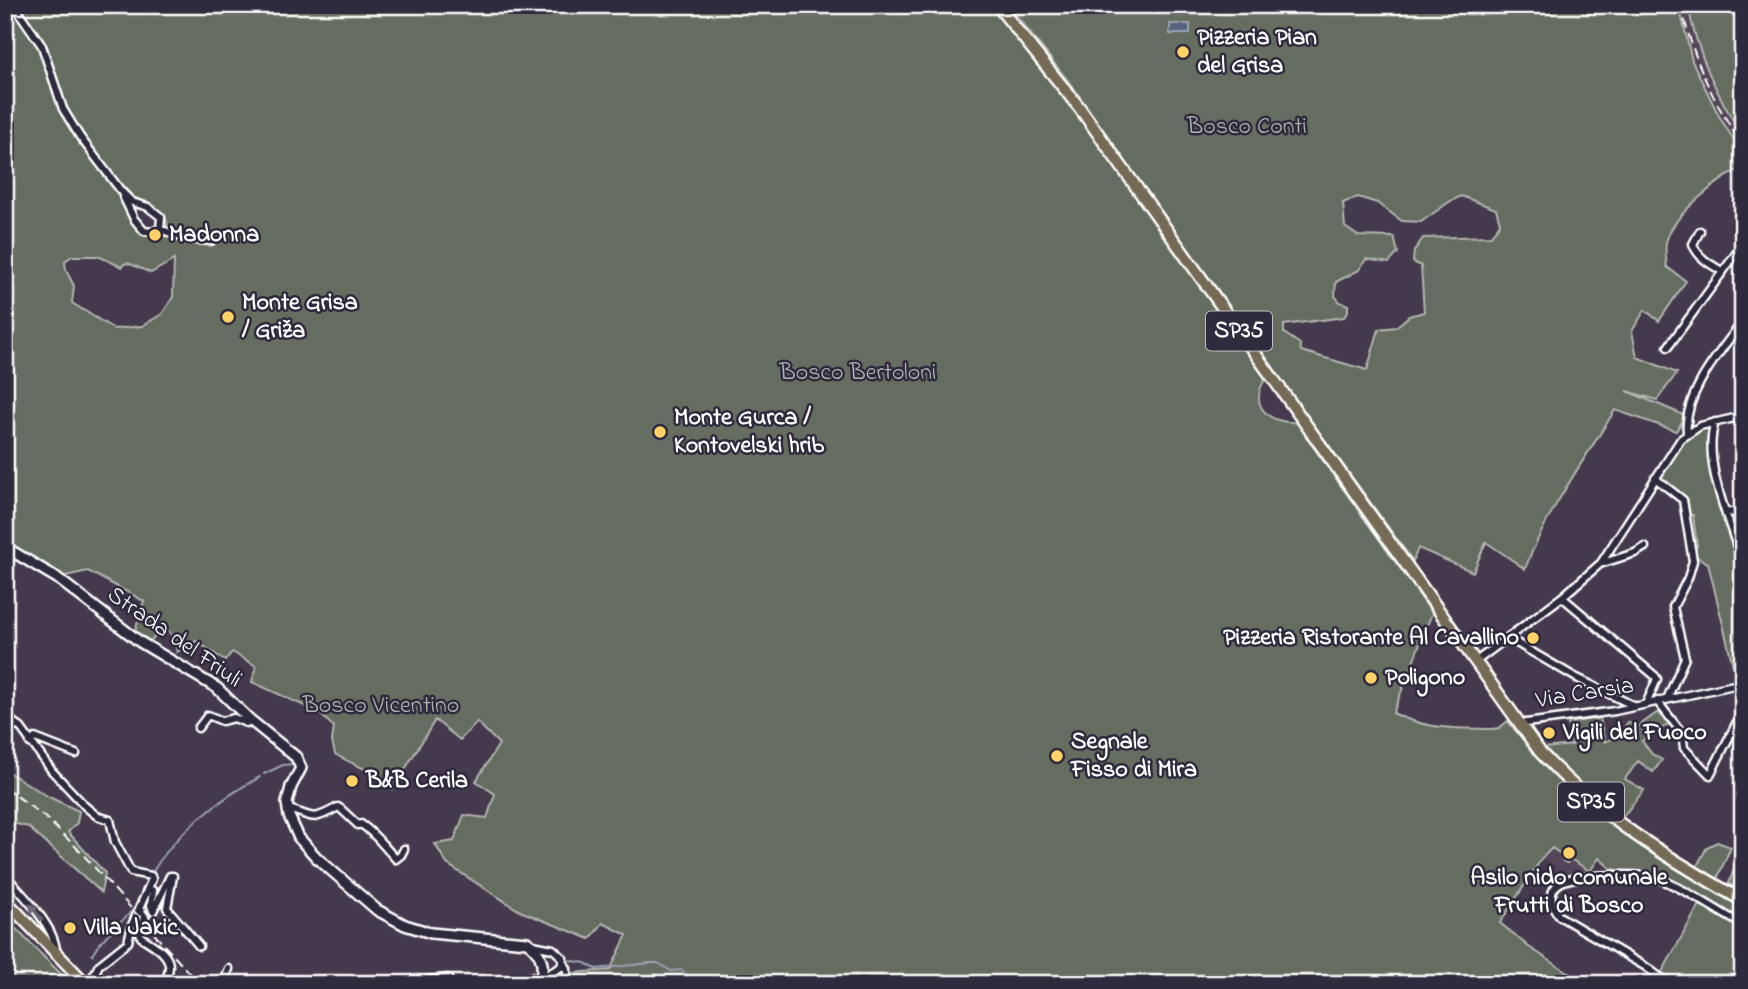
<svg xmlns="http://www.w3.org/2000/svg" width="1748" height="989" font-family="'Indie Flower',sans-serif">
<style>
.built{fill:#544558}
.green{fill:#656d60;stroke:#b2b6b0;stroke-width:2;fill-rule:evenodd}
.water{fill:#56627e;stroke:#9aa1b2;stroke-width:2}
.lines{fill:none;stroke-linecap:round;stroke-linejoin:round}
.stream{stroke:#9aa1b2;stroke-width:2}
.street-casing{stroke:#fff;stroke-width:11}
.secondary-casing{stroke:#fff;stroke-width:14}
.primary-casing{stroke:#fff;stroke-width:15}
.street{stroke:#2f2a3d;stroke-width:6}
.secondary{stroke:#2f2a3d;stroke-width:9}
.primary{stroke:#756a55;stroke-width:10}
.rail{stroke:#fff;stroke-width:2;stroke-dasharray:10 5;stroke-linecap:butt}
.oneway{fill:#6d6a77}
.poi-dot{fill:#ffd166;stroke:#2f2a3d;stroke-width:2.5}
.labels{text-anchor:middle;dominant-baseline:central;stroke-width:5;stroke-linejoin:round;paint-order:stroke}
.shield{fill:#2f2a3d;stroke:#c1bfc5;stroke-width:2}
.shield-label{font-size:23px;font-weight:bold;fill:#fff}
.poi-label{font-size:24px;font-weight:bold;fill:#fff;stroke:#2f2a3d;text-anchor:start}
.park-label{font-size:24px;fill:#b2b6b0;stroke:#2f2a3d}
.street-label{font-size:24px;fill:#fff;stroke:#2f2a3d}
</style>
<rect width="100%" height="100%" fill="#453a4d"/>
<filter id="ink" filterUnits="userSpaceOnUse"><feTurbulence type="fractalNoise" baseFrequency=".0143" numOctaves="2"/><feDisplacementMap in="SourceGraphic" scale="14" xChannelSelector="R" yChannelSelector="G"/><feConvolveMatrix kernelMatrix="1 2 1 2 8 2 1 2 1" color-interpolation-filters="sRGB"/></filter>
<g filter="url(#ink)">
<path class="built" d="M1679,5H1688L1699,50L1709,77L1743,137V155L1719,116L1692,61Z
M1555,847L1599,858L1590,871L1592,874L1565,878L1553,872L1556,866L1542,858Z"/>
<path class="green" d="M5,5H10L15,11L42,52L62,116L123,202L131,221L140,233L166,235C175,206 140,205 124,191L75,125L66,105L47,46L19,5H990L1093,135L1266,378C1247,406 1270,425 1299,422L1306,437L1432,613L1393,713C1427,730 1455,728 1492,729L1499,728L1508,721C1518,736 1531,748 1543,762C1602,825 1669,863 1743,907V922L1660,876L1644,871H1621L1610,868L1599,858L1590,871L1570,859L1567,863L1563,861L1562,855L1552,848L1542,858L1500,923L1529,947L1586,984H561L572,973L610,970L627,935L603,923L590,939L520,911L447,864L435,844L454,841L464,815L487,818L495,794L476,781L499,744L477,722L460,740L435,720L393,789C379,772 354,766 335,754L332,741L334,727L318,712L252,682L256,666L232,652L225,661L196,641L177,652L175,639L165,627L149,642L135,631L144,601L88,571L61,577L5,543ZM72,256H98L122,267L124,264L128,263L151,273L174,260L173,297L162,314L142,326L114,329L72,303L74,286L66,270L65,261Z
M1008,5H1679L1692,61L1719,116L1743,155V167C1719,179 1675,213 1667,239C1664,247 1666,259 1667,267L1686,281L1659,321L1645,310L1632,331L1637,357L1677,373L1657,400L1627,391L1686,416L1676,431L1615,410C1583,462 1547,511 1525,569L1486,542L1473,572L1418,548L1413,561L1198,266L1086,108L1077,92ZM1461,196L1496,209L1500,223L1491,236L1423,238L1414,251L1413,262L1421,266L1424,312L1409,316L1396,327L1379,329L1367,370L1301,351L1300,344L1284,333V325L1344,317L1348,311V305L1340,302L1335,296L1336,282L1359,270L1366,259L1389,263L1398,253L1394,237L1358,236L1345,227L1343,203L1358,197L1377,203L1402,221L1421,222L1449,202Z
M1688,5H1743V137C1717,95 1697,54 1688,5Z
M1710,426L1708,446L1715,483L1743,582V679L1736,678L1708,563L1695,556L1694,550L1697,546L1693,515H1689C1685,493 1676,492 1662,479L1661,474C1674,453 1684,432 1710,426Z
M1658,712L1669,724L1642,741L1652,754L1662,760L1653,772L1638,761L1625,779L1644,790L1621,819L1593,797L1543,748L1572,745L1568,723L1600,718L1605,742L1618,736L1628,722L1637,727Z
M5,770L49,797L79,811L77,823L68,832L105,873L101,892L28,827L5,821Z
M1717,842L1731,847L1717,879L1697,866L1707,847Z
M1738,858L1743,859V892L1729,883Z
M1700,904L1743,929V984H1674L1662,972Z
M5,918L63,976L72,984H20L5,968Z"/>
<path class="water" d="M1170,24H1190V34H1170Z"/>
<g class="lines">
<path class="stream" d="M264,774L283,765L296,764
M152,873C175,833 219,799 260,777
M92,955C106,931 123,924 139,902
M568,960L585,963L596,969L650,963H658L671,971L681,970L699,984
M509,984L533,971"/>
<g class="street-casing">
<path id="street" d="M14,5L42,46L63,109L80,137L121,191L132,202L148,207L161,217L160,229
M123,196L134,219L144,231L152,232L160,229L186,239L211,241
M1700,231L1693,244C1698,258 1710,264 1722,271
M1668,347L1743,244
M1715,422C1701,464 1732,525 1743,566
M1687,433C1683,393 1721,351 1743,321
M1655,478L1683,500L1693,561L1688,578L1673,607L1685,658L1667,699
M1727,513L1731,512L1743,517
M1733,533L1737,532L1743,519
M1603,563L1635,553L1645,547
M1562,597L1655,676L1657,679L1646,704
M1508,638L1575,677L1634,706
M1475,662L1562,597L1601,563L1681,439L1700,426L1743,416
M1657,701L1682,733L1684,748L1710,775L1743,710
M5,716L21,728L52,771L86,807L97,816L110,820L115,842L131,872L151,876L152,879L132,925L128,942L99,965L89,984
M1519,724L1615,711L1743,683
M198,728L208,715L222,721L234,718L246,723L250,720
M30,743L35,738L76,754
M288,809C315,816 309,823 338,807L341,809L358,825L361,824C376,834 384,847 396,859L401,855L404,849
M5,875C22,894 55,926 56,951
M150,889L153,891L151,905L153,911L170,876H173L167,908L199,946
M140,910L145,917L140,933L141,937C151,944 170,953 169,967C168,975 166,976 170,984
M533,945L553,949L563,958L561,967L541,978
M223,984L229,969
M429,984V980L448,978
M554,984L567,975V968L563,963
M1669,984L1646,967L1559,916C1551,906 1547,891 1560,883C1574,874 1641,873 1657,878C1687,889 1715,910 1743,925"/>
</g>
<g class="secondary-casing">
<path id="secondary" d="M5,547L57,578L140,642L217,688L250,720L296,757L301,768L291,787L287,803L289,816L299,838L317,858L377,910L405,925L431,933L527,942C542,952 547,969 537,984"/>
</g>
<g class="primary-casing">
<path id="primary" d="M997,5L1079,107L1540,752C1600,818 1667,857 1743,901
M5,900L86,984"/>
</g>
<use href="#street" class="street"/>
<use href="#secondary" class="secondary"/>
<use href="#primary" class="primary"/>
<path class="rail" d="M1681,5C1692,56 1713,103 1743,145
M1742,453H1743
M5,787L47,819L79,850L199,984"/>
</g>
<defs><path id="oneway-solid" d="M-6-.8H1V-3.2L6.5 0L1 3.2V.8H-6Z" transform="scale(1.75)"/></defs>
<use class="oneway" href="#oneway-solid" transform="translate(36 912) rotate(-128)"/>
</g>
<g class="poi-dot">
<circle cx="1183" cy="52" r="7"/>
<circle cx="155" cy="235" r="7"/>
<circle cx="228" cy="317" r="7"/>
<circle cx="660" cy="432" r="7"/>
<circle cx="1533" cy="638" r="7"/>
<circle cx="1371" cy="678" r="7"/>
<circle cx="1549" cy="733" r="7"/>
<circle cx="1057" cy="756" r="7"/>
<circle cx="352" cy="781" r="7"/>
<circle cx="1569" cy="853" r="7"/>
<circle cx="70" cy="928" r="7"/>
</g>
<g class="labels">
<g class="shield">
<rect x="1206" y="311.5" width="66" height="39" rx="5"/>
<rect x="1558" y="782.5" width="66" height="39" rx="5"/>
</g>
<g class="shield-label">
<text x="1239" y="331">SP35</text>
<text x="1591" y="802">SP35</text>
</g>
<g class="poi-label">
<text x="1197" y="38">Pizzeria Pian<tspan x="1197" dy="28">del Grisa</tspan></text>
<text x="169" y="235">Madonna</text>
<text x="242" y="303">Monte Grisa<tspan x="242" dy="28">/ Griža</tspan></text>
<text x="674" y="418">Monte Gurca /<tspan x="674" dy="28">Kontovelski hrib</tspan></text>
<text x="1519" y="638" text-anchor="end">Pizzeria Ristorante Al Cavallino</text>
<text x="1385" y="678">Poligono</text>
<text x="1563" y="733">Vigili del Fuoco</text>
<text x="1071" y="742">Segnale<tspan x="1071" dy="28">Fisso di Mira</tspan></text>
<text x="366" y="781">B&amp;B Cerila</text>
<text x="1569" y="878" text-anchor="middle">Asilo nido comunale<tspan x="1569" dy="28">Frutti di Bosco</tspan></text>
<text x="84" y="928">Villa Jakic</text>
</g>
<g class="park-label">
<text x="1247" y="127">Bosco Conti</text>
<text x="858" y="373">Bosco Bertoloni</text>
<text x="381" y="706">Bosco Vicentino</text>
</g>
<g class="street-label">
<text transform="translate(174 638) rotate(35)">Strada del Friuli</text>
<text transform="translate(1585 694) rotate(-9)">Via Carsia</text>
</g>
</g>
<rect width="1748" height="989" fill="none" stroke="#2f2a3d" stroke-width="28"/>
<rect x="14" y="14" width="1720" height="961" fill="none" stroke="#fff" stroke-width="2.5" filter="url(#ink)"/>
</svg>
